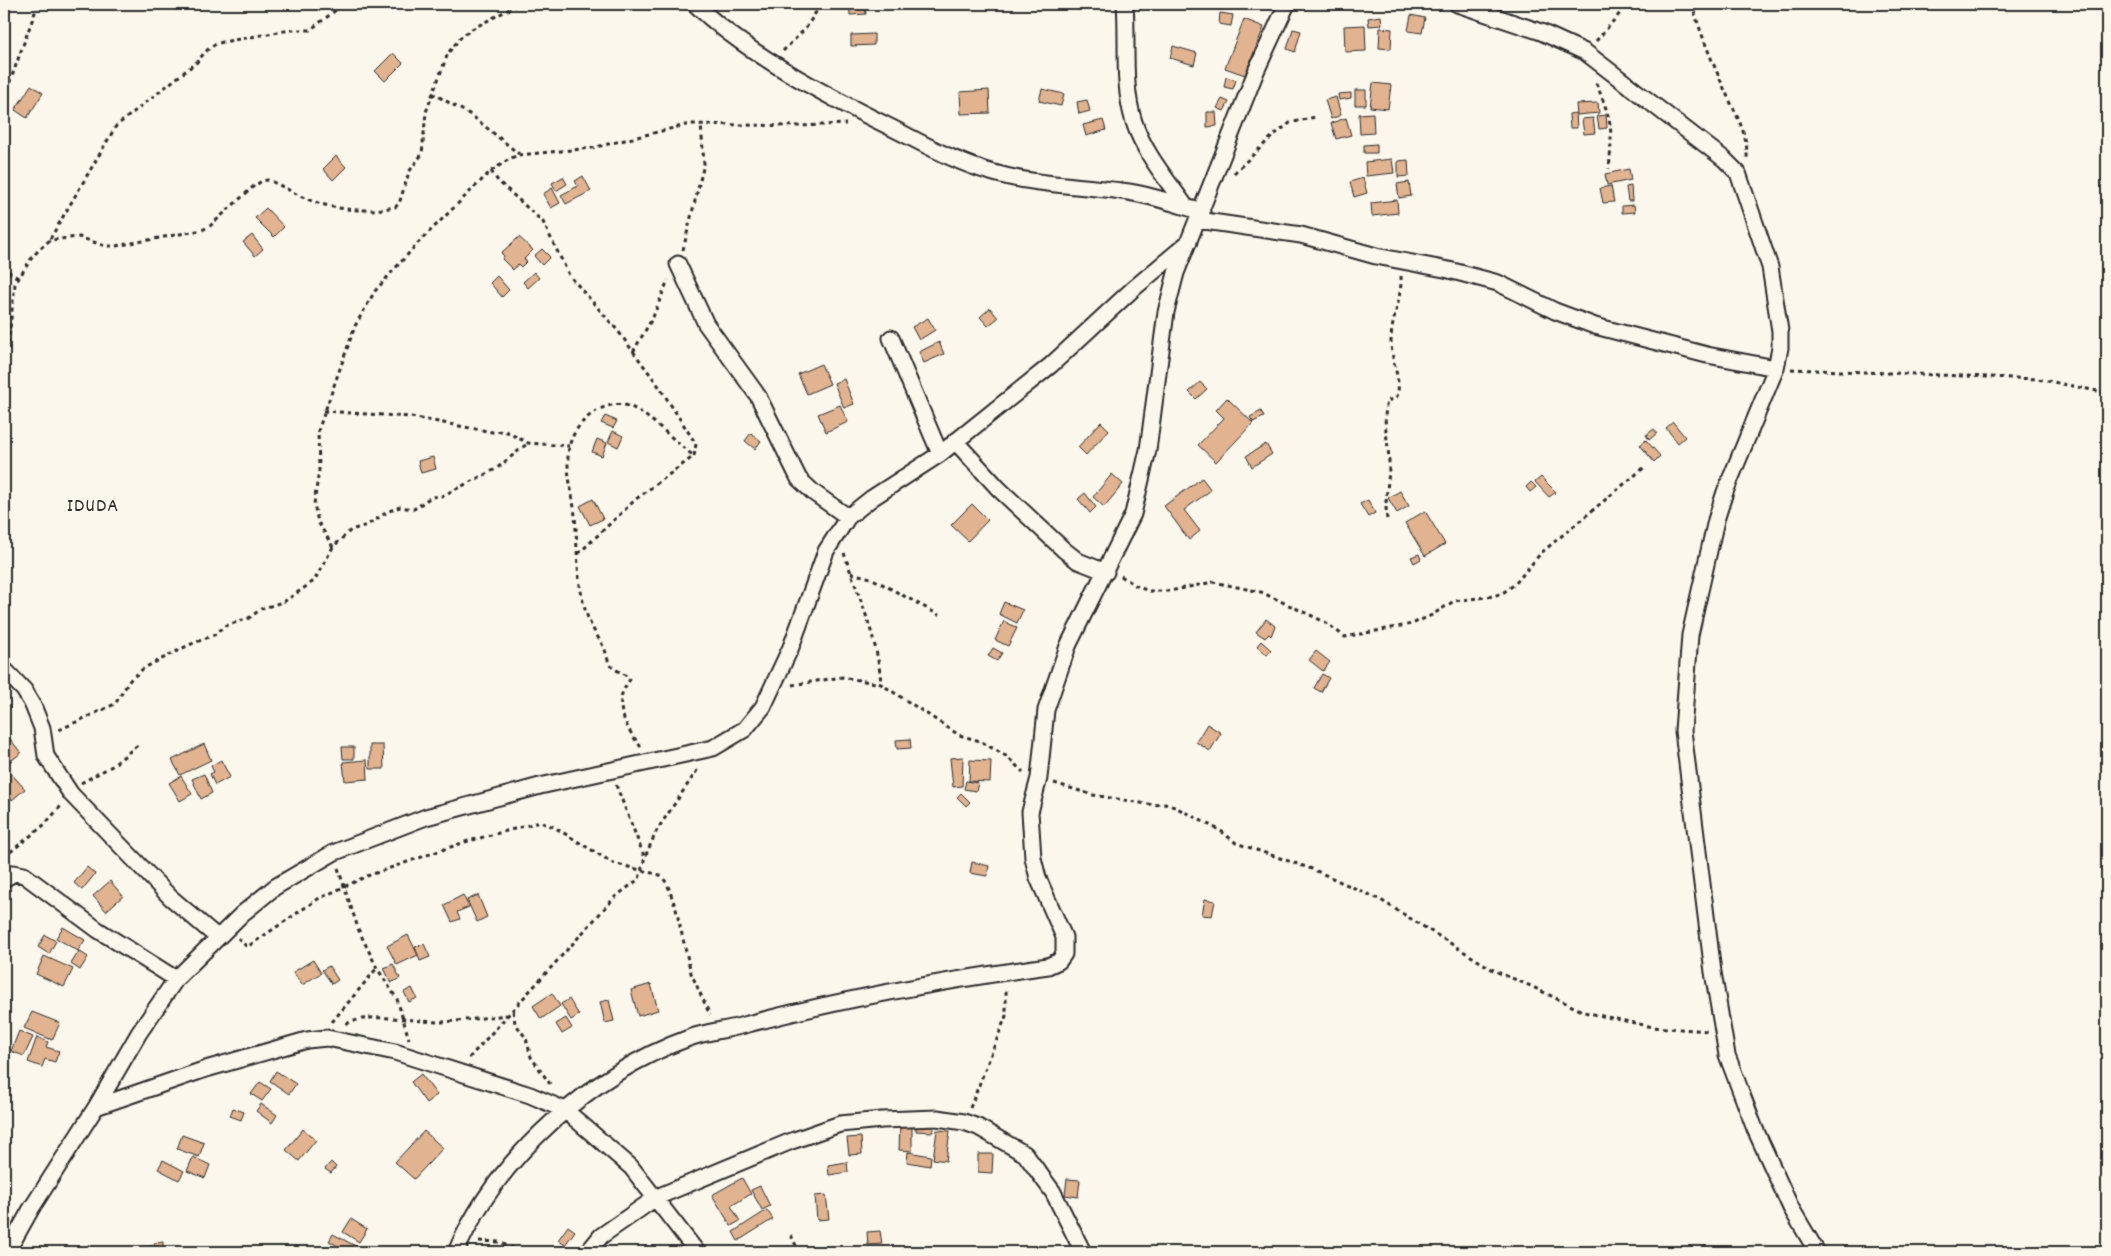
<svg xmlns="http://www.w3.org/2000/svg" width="2111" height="1256" font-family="Dekko,sans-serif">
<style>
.building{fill:#e1b391;stroke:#2b2b2b}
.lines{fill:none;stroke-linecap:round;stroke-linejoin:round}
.minor-casing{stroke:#2b2b2b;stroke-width:19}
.path{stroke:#2b2b2b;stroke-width:3;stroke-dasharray:4 4;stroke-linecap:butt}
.minor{stroke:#fbf7ec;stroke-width:15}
.labels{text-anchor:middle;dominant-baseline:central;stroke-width:4.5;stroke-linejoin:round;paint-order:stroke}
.quarter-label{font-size:20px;letter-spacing:1px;fill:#2b2b2b;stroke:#fbf7ec}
</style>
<rect width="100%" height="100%" fill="#fbf7ec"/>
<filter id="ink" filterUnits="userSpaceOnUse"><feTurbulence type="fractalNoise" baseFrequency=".02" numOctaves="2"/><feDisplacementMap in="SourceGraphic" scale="10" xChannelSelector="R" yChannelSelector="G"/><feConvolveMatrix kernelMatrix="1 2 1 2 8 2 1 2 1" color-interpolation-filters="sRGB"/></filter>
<g filter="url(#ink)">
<path class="building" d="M849,4H865L866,14L850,15Z
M1220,13L1233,15L1231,26L1219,24Z
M1411,15L1425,18L1422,33L1408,31Z
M1381,16L1382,25L1369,26L1368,18Z
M1244,19L1264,27L1245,75L1225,68Z
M1365,25L1366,51L1345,52L1344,26Z
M1380,28L1392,29L1391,49L1379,48Z
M1293,29L1301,31L1295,52L1287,49Z
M874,34V45L851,46V35Z
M1173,46L1197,53L1194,65L1170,58Z
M393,53L403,63L385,81L375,71Z
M1226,77L1236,80L1233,89L1224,87Z
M1373,83L1391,85L1388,109L1370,107Z
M31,85L43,93L27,118L15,110Z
M1042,89L1064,94L1061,106L1039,101Z
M989,90L990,113L961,114L960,92Z
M1355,90H1366V105H1355Z
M1351,93V98L1339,100L1338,94Z
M1336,97L1341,115L1331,119L1325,100Z
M1222,99L1229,102L1224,111L1217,108Z
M1087,100L1090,111L1079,114L1077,102Z
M1598,103L1599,113L1577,115L1576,104Z
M1207,112H1216L1217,126L1207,127Z
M1373,113L1374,133L1360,134L1359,114Z
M1576,113L1577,128H1570L1569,114Z
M1606,115L1607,128L1599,129L1597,116Z
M1346,118L1351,135L1336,139L1331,123Z
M1593,118L1595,133L1584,134L1582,119Z
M1103,120L1106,130L1086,136L1083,125Z
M1377,144V153H1364V145Z
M336,156L346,167L333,180L323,169Z
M1392,159L1394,173L1366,176L1365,162Z
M1408,160L1409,176L1398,177V161Z
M1629,169L1631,180L1607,185L1605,174Z
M583,176L591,191L566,204L561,195L578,186L575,181Z
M563,177L567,184L556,191L552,183Z
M1363,178L1367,193L1354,197L1350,182Z
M1409,182L1411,196L1399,198L1397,184Z
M1611,186L1614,202L1603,203L1600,188Z
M1631,186L1632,201H1628L1626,187Z
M552,188L560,203L551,208L543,194Z
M1397,200L1398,213L1372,216L1371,203Z
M1634,205L1635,212L1622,213V206Z
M266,208L284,227L274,237L255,218Z
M252,235L263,249L255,256L243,242Z
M519,237L533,250L524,259L527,261L521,267L518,264L513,270L502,259L504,256L501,253Z
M542,249L550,257L542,265L534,256Z
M534,272L539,278L528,288L523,282Z
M497,276L509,290L502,297L490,283Z
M990,308L998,318L988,326L980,317Z
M928,318L935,330L919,340L912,327Z
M939,342L944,354L924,363L919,352Z
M821,364L830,384L807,394L798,374Z
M844,379L854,404L844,408L834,383Z
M1200,382L1207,389L1196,399L1189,392Z
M1227,398L1253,423L1216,462L1198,445L1224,418L1216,410Z
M840,405L848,422L826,432L818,414Z
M1261,411L1264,417L1253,422L1250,417Z
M605,416L617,421L613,428L601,423Z
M1101,422L1109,430L1086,455L1078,447Z
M1673,422L1685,437L1678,443L1666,428Z
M1654,429L1657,433L1649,440L1646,435Z
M613,431L623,436L618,447L608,442Z
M751,433L761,441L755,449L745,441Z
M597,439L607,443L602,456L592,452Z
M1646,440L1660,456L1654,462L1640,445Z
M1266,444L1272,454L1252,467L1246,456Z
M433,457L436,469L421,473L418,461Z
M1112,474L1123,484L1104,507L1093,497Z
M1541,477L1556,492L1549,497L1535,482Z
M1202,478L1211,490L1184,510L1200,531L1189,540L1164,506Z
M1531,482L1536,487L1530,492L1526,487Z
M1400,491L1409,506L1397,513L1388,498Z
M1085,493L1096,507L1090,513L1078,499Z
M593,499L603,519L590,525L580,506Z
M1368,500L1375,513L1368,517L1360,504Z
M972,504L988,520L968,541L951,525Z
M1425,511L1445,544L1425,556L1405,523Z
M1419,554L1421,559L1414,563L1411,557Z
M1004,602L1023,610L1017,623L999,614Z
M1266,619L1275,626L1271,636L1269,634L1265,638L1256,632Z
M1004,621L1017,628L1008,646L995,640Z
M1261,641L1271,650L1267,655L1257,646Z
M993,648L1002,653L997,661L988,656Z
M1316,651L1330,662L1323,671L1309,660Z
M1322,674L1329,678L1321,692L1314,688Z
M1207,724L1221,733L1210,751L1196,742Z
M4,731L21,753L7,764L4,760Z
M910,739L911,748L897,749L896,740Z
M204,744L211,760L180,775L172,760Z
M370,745H383L384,769H370Z
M342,747H354V759H343Z
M963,757L962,786L953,787L950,758Z
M221,760L230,777L215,785L210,774L214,772L211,766Z
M367,760L368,779L345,781L343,762Z
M970,760L991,761L990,782L969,781Z
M7,769L25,789L12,800L4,790V772Z
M204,774L212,793L201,799L192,779Z
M181,776L192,794L180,801L169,783Z
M966,781L978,783L976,791L964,789Z
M961,793L970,802L966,806L957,797Z
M972,862L989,866L987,876L970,873Z
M87,867L95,874L82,890L74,883Z
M110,881L123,896L106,911L93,896Z
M463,895L469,907L457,912L460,919L452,922L444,905Z
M478,895L487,917L477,922L467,900Z
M1205,899L1215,901L1212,916L1202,915Z
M63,927L85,940L78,951L56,938Z
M45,935L56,941L49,954L38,947Z
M408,935L418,955L397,965L387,946Z
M424,944L430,957L420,961L415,947Z
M79,951L88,957L80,970L71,964Z
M44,956L73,969L64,987L36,974Z
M313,960L321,973L302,985L293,972Z
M393,964L400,978L391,983L384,968Z
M329,966L338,980L332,984L322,970Z
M651,984L658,1010L638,1016L631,990Z
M412,988L417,998L409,1002L404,992Z
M552,993L560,1006L541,1019L533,1006Z
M569,999L579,1015L571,1020L561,1004Z
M609,1000L614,1021L605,1023L600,1002Z
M32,1012L60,1023L52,1040L24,1028Z
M566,1018L572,1028L562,1034L556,1024Z
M19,1031L33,1037L24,1056L11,1051Z
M37,1037L48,1042L46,1047L59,1051L55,1062L45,1059L42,1067L28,1062Z
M276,1071L296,1084L289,1094L270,1081Z
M421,1074L437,1095L426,1103L411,1082Z
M260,1082L271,1089L262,1101L251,1094Z
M261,1104L277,1115L272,1123L256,1111Z
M233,1108L244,1112L241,1120L230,1116Z
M916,1122L933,1123V1132L916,1131Z
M900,1124H912V1151L899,1150Z
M303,1129L316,1140L299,1161L286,1150Z
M937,1130L950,1131L946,1161L933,1159Z
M424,1131L443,1148L414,1179L395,1162Z
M182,1135L204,1143L199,1157L177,1149Z
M861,1137L862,1154L849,1155L847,1138Z
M908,1152L931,1156L930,1166L907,1162Z
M978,1154H993L992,1173L978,1172Z
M193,1157L210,1165L205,1178L187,1171Z
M163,1160L184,1171L179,1180L158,1169Z
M331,1162L336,1167L331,1173L325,1169Z
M847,1162L848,1172L829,1175L828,1165Z
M742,1178L751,1194L731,1206L740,1221L731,1226L712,1195Z
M1067,1179L1080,1180L1078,1197L1065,1195Z
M760,1186L770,1206L762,1210L751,1190Z
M826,1195L829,1219L817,1220L815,1196Z
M767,1210L773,1219L738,1241L733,1232Z
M351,1219L367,1229L359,1242L343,1232Z
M568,1226L575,1231L565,1245L558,1240Z
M880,1231L882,1244L868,1245L867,1232Z
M333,1234L361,1249L359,1252H349L329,1241Z
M163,1242V1248H155L154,1243Z
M328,1245L338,1252H323Z
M153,1246V1252H140L139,1248Z"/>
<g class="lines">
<g class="minor-casing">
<path id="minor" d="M695,4C745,53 827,96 890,127C924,144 957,163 994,173C1035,185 1078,185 1121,191C1148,194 1176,204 1202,212
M1125,4C1128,42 1122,85 1134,122C1144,153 1168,181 1186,207
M1457,4L1541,32L1585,52L1724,159L1738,173L1770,267L1780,331V348L1776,368L1725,492L1716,520L1690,635L1683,731L1713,972L1727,1055L1755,1129L1791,1208L1817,1252
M1198,220L1301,235L1376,256L1449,270L1498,283L1555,311L1595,326L1707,355L1776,368
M678,264L706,324L758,396L799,479L814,493L848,517
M891,338L940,454
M955,441L999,489L1064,550L1078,561L1106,572
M4,669L24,690L32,703L42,728L46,756L71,794L170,897L217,937
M4,879L14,873L24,875L98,930L176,979
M96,1107L206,1069L307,1040L327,1038L395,1052L530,1095L565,1110L631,1167L697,1252
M7,1252L31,1209L96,1107L139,1033L176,979L242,914L275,887L333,853L426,817L540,786L713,748L745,729L763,707L791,647L826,551L848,517L872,498L940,454L1051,365L1133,289L1189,242
M456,1252C497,1157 592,1073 689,1038C708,1031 729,1030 748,1024C847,998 947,980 1048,966L1059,961L1064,954V937L1038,878L1033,858L1030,812L1039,778L1046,710L1068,646L1133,514L1148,450L1166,312L1176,273L1257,69L1287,4
M588,1252L601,1236L657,1197L789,1142L840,1124L882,1120L937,1118L964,1122L978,1127L1025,1154L1053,1192L1083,1252"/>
</g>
<path class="path" d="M1692,4C1700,32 1711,59 1723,86C1733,110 1748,131 1747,158
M1596,41L1628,4
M783,51L806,28L821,4
M1596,83C1612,121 1613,128 1609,169
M432,93L471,115L519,154
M4,98L38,4
M491,171L498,181L543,222L569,275L618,331L658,385L696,444L694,456L636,499L578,554
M1234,173L1274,135L1290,123L1315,117
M50,239L116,126L197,62C205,52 210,45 223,42L290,30H310L344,4
M683,250L704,164L701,124
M4,264L9,272L18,278
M4,350L8,345L15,284L33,256L43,246L50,240L79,237L105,246H116L202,230L210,226L254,186L262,181L268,180C281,185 293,193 307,199C334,210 365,213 395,207L399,204L409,172L422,154L426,112L448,53L462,36L472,29L519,4
M633,352L653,317L668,280
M1791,369L2038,379L2107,393
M323,411L411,417L492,432L505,431L528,443L569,446
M1387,519C1384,497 1389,485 1389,464C1389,442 1382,423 1387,401L1396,398L1398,394C1400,376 1391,359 1391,341C1391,319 1402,300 1401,276
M333,547L318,522L314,504L319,470L318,431L355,326L375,291L417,244L491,171L511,158L519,155L592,148L690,124L799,126L846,124
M844,553C858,595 878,638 881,684
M851,573L871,578L939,615
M1121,576L1138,587L1149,591H1170L1213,582L1261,592L1325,622L1345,637L1412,624L1432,615L1454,601L1494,596L1504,592L1515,584L1541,553L1646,466
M792,685L842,677L881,684L959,735L980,741L1006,756L1023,772
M59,730L115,704L130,680L144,668L189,645L216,634L225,626L249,618L261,609L285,601L314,581L333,547L351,530L367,525L389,511L400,507L414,509L431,497L442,496L496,469L528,443
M641,747C630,733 619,716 621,698C622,691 627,685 630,679C624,673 616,671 611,666C607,661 607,653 604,648C599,638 592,629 588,618C576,586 578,550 575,516C573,494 565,470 569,448C573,424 600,401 624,405C642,407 677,444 694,456
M81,783L112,766L139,744
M1054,783L1093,795L1153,805L1166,804L1177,808L1221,831L1236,843L1312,869L1379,899L1495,971L1533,987L1584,1012L1653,1027L1708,1031
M616,785L644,856
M4,857L44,825L61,806
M338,868L359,931L377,968L397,999L409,1039
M238,938L247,947L318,899L367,876L465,842L540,822L554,827L613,863L660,875L667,883L676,909L691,973L710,1015
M513,1011L515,1023L526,1038L531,1057L550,1084
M332,1022L377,968
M346,1024C375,1011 411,1022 442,1022C464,1021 486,1017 508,1015
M469,1058L615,897L639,879L645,857L657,830L698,769
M970,1108L1006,1016V988
M791,1235L799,1252
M479,1241L499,1242L521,1252"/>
<use href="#minor" class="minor"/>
</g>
</g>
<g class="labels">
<g class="quarter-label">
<text x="93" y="507">IDUDA</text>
</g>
</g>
<rect width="2111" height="1256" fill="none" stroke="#fbf7ec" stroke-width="20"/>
<rect x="10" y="10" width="2091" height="1236" fill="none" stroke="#2b2b2b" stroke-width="2" filter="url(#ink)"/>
</svg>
